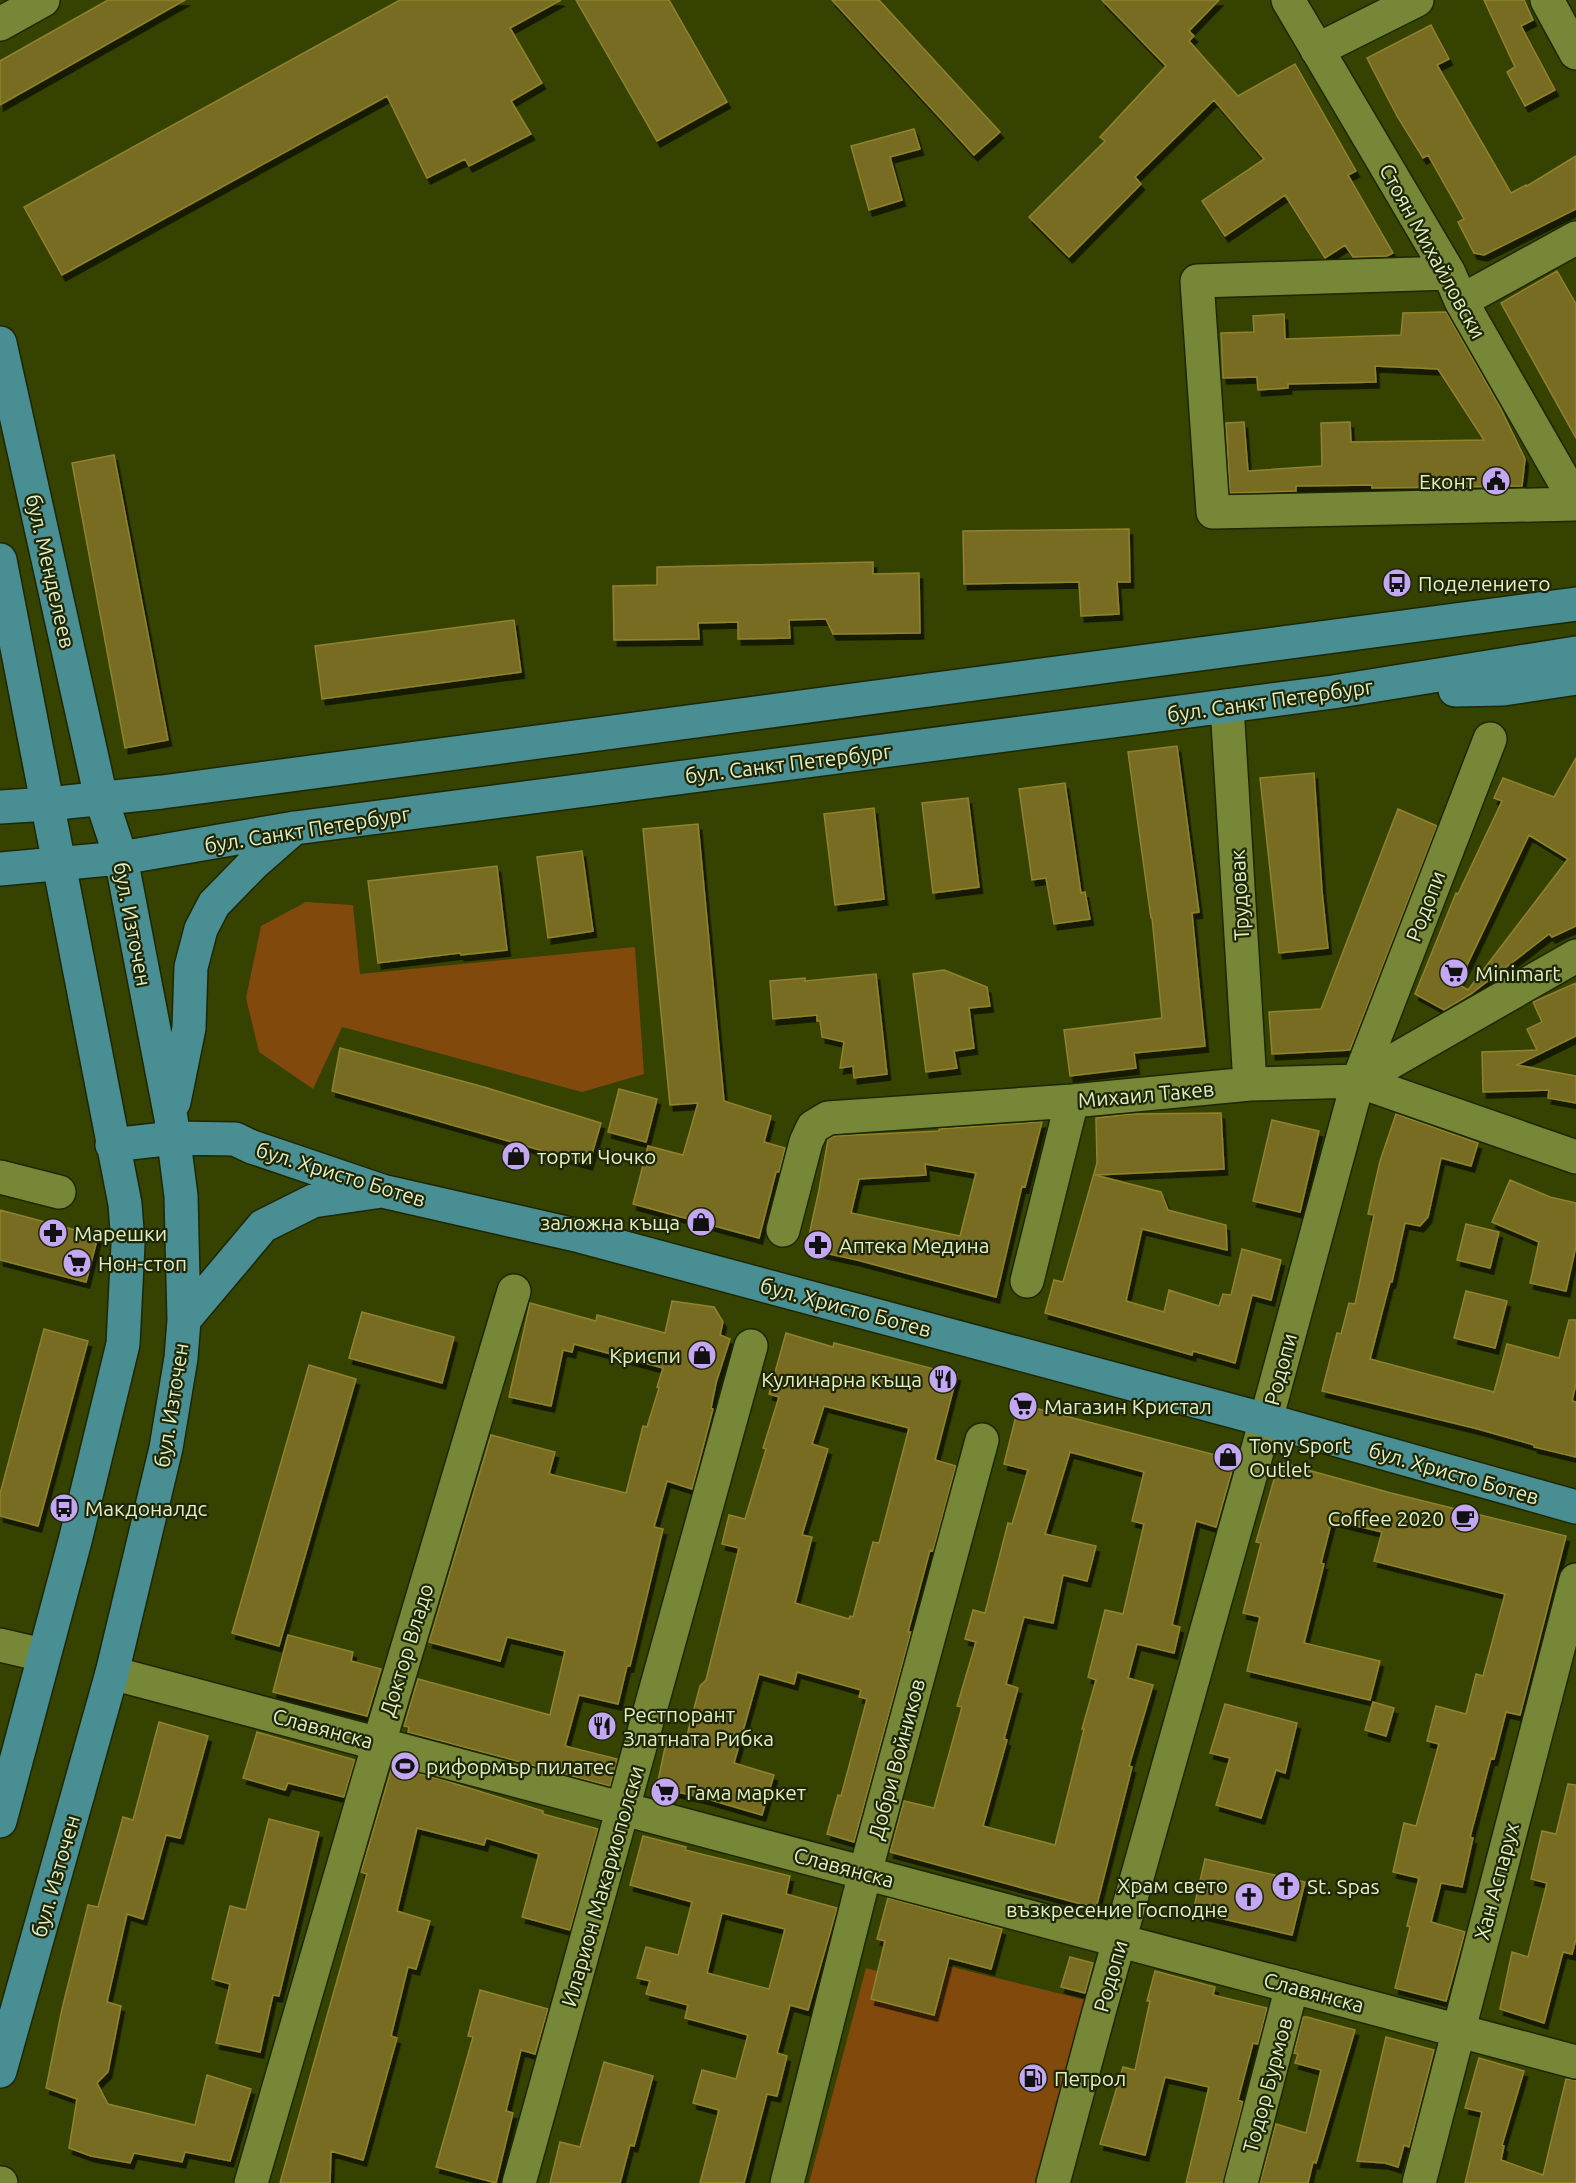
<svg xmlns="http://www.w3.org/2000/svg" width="1576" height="2183" font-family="Ubuntu,sans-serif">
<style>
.green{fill:#81490c}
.building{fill:#776c23;stroke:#90832b;stroke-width:1.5;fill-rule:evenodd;filter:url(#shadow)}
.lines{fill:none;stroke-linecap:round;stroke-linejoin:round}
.minor-casing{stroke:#1e2700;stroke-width:36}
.major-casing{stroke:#1e2700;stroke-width:36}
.minor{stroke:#768838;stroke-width:33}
.major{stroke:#498e93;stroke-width:33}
.labels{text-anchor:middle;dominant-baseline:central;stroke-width:4.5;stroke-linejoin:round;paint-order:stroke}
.street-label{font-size:21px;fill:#e2eec6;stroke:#1f2604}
.poi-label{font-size:21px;fill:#e2eec6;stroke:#1f2604;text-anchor:start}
</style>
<defs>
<filter id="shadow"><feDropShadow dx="3.5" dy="6" stdDeviation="0" flood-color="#0009"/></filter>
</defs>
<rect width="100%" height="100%" fill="#354200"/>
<path class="green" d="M306,902L353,905L360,974L635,947L644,1074L582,1092L342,1027L313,1089L259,1052L246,998L261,926Z
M924,1960L1094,2002L1044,2183H809L866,1968L915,1981Z"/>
<path class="building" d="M108,0H185L0,105V61Z
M400,0H561L510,28L542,83L511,101L531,134L469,166L465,159L427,178L387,96L62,275L24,207Z
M576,0H669L727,102L657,141Z
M832,0H879L1000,132L974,155Z
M1102,0H1219L1189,31L1194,36L1189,41L1238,96L1295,64L1356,171L1348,175L1393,253L1387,256L1353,257L1345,245L1325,258L1285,195L1225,236L1202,201L1264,159L1214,100L1135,177L1141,184L1069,257L1029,217L1105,141L1100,137L1166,66Z
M1484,0H1524L1533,20L1521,26L1555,90L1525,106L1507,72L1515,67Z
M1431,25L1449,59L1437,65L1511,193L1526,185L1527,186L1576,156V209L1484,255L1474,253L1458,222L1464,219L1428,155L1423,158L1397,116L1367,58Z
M914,129L920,149L890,157L902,200L869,210L851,146Z
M1557,271L1576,304V438L1501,303Z
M1446,312L1501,409L1525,459L1522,486L1372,488V485L1296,486V491L1230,493L1226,423L1244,422L1248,471L1322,466L1321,423L1350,422L1351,442L1484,440L1438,369L1375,366L1376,382L1288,384V388L1258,390L1257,377L1223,378L1221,333L1254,332L1253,316L1284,314L1285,339L1401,335L1403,313Z
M114,455L168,740L125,748L72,463Z
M1129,529L1130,582H1117L1119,614L1081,616L1079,582L964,584L963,531Z
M873,562V574L919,573L920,633L833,634L826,619L789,620L790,638L738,639V622L698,623L699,639L614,640L613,586L657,585V567Z
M514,620L521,672L322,699L315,646Z
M1177,746L1199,912L1192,913L1205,1046L1134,1053L1136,1068L1070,1076L1064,1030L1162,1018L1152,918H1151L1128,752Z
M1576,758V926L1552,937L1549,934L1471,994L1444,1010L1415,994L1456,893L1458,894L1502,801L1494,798L1503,778L1554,797ZM1529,835L1568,859L1468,990L1458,984Z
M1314,773L1322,891L1328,948L1279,953L1260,778Z
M1065,783L1081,893L1085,892L1090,919L1054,924L1046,878L1032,880L1019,789Z
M968,798L979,887L933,893L922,803Z
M874,808L884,899L835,905L824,814Z
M1398,809L1437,826L1350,1050L1272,1054L1269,1012L1321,1009Z
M698,824L724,1101L771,1116L764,1142L785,1148L779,1172H776L759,1238L633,1204L648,1146L683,1155L698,1103L670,1105L643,829Z
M582,851L593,931L548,938L537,857Z
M497,866L507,950L461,955L460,953L378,963L368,881Z
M944,970L987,987L990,1006L969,1008L974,1048L954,1051L957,1068L926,1072L913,974Z
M876,974L887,1074L854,1078L853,1066L840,1068L844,1042L822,1037L820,1021H817V1015L773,1019L770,981L805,978V981Z
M1576,983V1036L1517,1065L1576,1076V1103L1548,1098L1549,1090L1483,1092L1482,1052L1537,1050L1527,1029L1542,1022L1533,1002Z
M340,1048L484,1087L601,1123L589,1164L332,1091Z
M619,1089L657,1099L646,1142L608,1132Z
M1221,1113L1224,1169L1095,1175L1161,1192L1168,1210L1226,1225L1227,1250L1142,1229L1126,1301L1164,1312L1169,1290L1219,1306L1223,1294L1231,1295L1242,1249L1281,1260L1271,1300L1252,1295L1235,1363L1193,1351L1192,1355L1045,1313L1054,1280L1063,1282L1097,1163L1096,1118L1132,1114Z
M1396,1114L1478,1143L1471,1166L1441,1158L1428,1217L1420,1226L1405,1223L1392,1282H1390L1370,1359L1494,1392L1507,1344L1559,1358L1569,1320H1576V1384L1572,1401L1576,1402V1457L1534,1447V1445L1478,1429L1322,1391L1337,1333L1341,1334L1349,1303L1355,1304L1374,1215L1368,1214L1380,1161Z
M1272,1120L1319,1131L1300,1212L1253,1201Z
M1042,1122L1025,1187L1022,1186L996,1297L857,1260L806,1249L819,1190L828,1140L834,1136L939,1131V1129ZM925,1164L976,1173L960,1236L851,1213L859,1179L926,1175Z
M1510,1180L1550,1197L1576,1203V1246L1566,1291L1530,1283L1539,1242L1492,1222Z
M0,1210L98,1236L86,1282L0,1260Z
M1466,1224L1499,1232L1490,1268L1457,1260Z
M1466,1291L1507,1301L1495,1348L1454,1338Z
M672,1301L714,1307L723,1322L720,1335L730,1339L716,1383L711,1408L713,1409L692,1489L667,1481L654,1527L663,1529L630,1666H627L618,1704L579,1695L565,1746L617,1759L610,1786L408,1732L409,1727L404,1726L418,1679L550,1715L565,1651L507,1637L500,1661L429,1642L491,1435L555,1452L549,1474L626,1493L643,1426L647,1427L659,1388L657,1387L663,1368L574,1344L572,1352L563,1350L551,1406L509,1397L530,1303L596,1321L597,1315L665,1333Z
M362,1312L454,1337L442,1383L349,1358Z
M44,1329L88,1341L38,1526L0,1516V1494Z
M786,1333L833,1347L834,1343L957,1375L935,1460L956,1466L933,1551L930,1550L908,1632H911L854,1842L827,1834L838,1795L841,1796L867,1699L859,1697L861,1690L797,1672L794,1684L759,1674L734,1763L774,1775L762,1815L704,1798L664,1789L658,1781L667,1738L685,1743L700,1686L706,1680L739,1548L722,1544L729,1515L745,1519L766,1449L763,1448L779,1397L769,1394ZM824,1406L909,1428L879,1543L873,1542L853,1617L850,1616L849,1619L795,1603L812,1537L802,1535L828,1449L812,1444Z
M309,1365L356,1379L279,1646L232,1633Z
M1019,1404L1235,1460L1216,1527L1196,1521L1172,1625L1180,1627L1174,1653L1137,1644L1128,1678L1153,1685L1129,1766L1132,1767L1096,1908L890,1852L904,1801L934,1808L962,1707L957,1706L976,1642L965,1639L973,1610L985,1613L1008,1523L1012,1524L1028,1470L1004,1464ZM1070,1452L1144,1472L1132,1521L1144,1524L1123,1614L1105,1610L1088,1677L1096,1680L1082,1729H1084L1055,1845L983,1826L1007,1740L1004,1739L1018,1688L1006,1684L1024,1617L1053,1623L1063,1575L1087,1581L1096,1546L1045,1534Z
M1279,1462L1391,1493L1566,1536L1520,1715L1506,1712L1494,1759L1491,1758L1470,1837L1473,1838L1462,1887L1441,1883L1431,1922L1465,1932L1446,2001L1395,1988L1410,1927L1407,1926L1419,1878L1393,1872L1404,1823L1416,1826L1439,1744L1427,1741L1436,1706L1466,1714L1476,1674L1483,1676L1505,1594L1374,1561L1382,1532L1332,1520L1321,1563L1324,1564L1304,1643L1380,1661L1370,1700L1247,1671L1260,1617L1243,1613L1261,1543L1256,1542Z
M288,1635L353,1652L351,1661L381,1669L367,1716L273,1692Z
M1373,1702L1394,1708L1386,1736L1365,1730Z
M1225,1704L1297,1723L1285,1773L1276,1770L1261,1818L1216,1805L1230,1758L1210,1753Z
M159,1722L208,1736L180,1838L166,1835L143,1919L127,1914L107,2002L121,2006L108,2072L97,2083L108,2104L195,2125L207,2075L251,2089L230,2161L185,2152L182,2162L134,2153L130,2163L91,2156L69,2148L77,2099L46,2088L62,2009L88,1905L98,1907L123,1817L133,1820Z
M257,1732L355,1760L344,1797L288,1783L285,1790L243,1778Z
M392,1767L440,1779L543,1811V1814L598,1829L570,1930L522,1917L539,1854L486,1838L484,1845L417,1828L397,1911L430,1921L416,1969L408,1967L391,2036L397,2038L363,2160L331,2151L330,2183H280L367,1874L361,1872Z
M1568,1784L1576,1785V1939L1572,1954L1563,1952L1544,2023L1500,2009L1512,1952L1528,1957L1547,1883L1531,1879L1542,1831L1556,1834Z
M269,1819L319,1832L279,1996L273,1995L260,2052L216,2043L230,1984L212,1979L230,1906L246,1910Z
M643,1836L686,1847L685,1850L790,1876L786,1894L837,1908L808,2010L790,2005L777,2053L787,2056L777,2096L767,2094L744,2183H700L719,2110L693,2103L702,2070L736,2079L748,2035L685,2018L688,2005L646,1994L650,1981L637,1978L646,1947L678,1955L692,1902L630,1885ZM722,1913L785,1929L769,1989L707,1973Z
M1205,1859L1305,1882L1292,1935L1193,1912Z
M888,1898L1002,1929L991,1969L949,1958L934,2015L871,1999L885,1941L877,1939Z
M1070,1957L1093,1963L1085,1993L1061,1987Z
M1155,1971L1215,1987L1213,1995L1267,2008L1258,2044L1253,2043L1238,2100L1243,2102L1223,2183H1186L1209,2087L1165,2077L1145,2155L1100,2144L1123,2067L1135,2070L1150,2001H1147Z
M480,1990L548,2009L535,2054L521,2050L506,2111L513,2113L496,2183L436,2167L473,2037L468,2036Z
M1303,2017H1307L1355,2030L1316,2163L1313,2162L1308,2183H1260L1276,2124L1306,2133L1321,2070L1295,2063L1298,2054L1294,2053Z
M1386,2037L1434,2050L1409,2147L1404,2145L1398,2167L1385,2163L1357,2161Z
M1479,2058L1524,2071L1502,2145L1504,2146L1501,2160L1543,2175L1566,2079L1576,2080V2183H1465L1482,2112L1465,2108Z
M604,2062L653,2076L634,2146L630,2145L620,2183H550L560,2142L580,2147Z"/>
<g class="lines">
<g class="minor-casing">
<path id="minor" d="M1288,0L1449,273L1461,301L1576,502
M1547,0L1576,53
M0,24L43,0
M1317,50L1417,0
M1449,273L1197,281L1213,512L1576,504
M1461,301L1576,238
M1227,706L1250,1084
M1358,1081L1576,956
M0,1177L59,1192
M783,1230L806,1142L813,1127L828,1118L1072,1101L1250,1084L1358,1081L1576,1157
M1027,1281L1072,1101
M0,1645L43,1655
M112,1673L1576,2062
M0,2183H1
M251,2183L379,1743L514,1291
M519,2183L751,1346
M787,2183L865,1873L982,1440
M1053,2183L1099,2012L1266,1420L1358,1081L1490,739
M1241,2183L1292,1986
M1419,2183L1576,1580"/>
</g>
<g class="major-casing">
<path id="major" d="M0,343L101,798L121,858L171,1118L181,1196L184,1320L181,1358L166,1448L112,1673L0,2071
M0,560L125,1204L128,1244L123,1344L75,1541L0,1821
M1455,690L1503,689L1576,678
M0,807L48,804L162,792L1576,604
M0,869L121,858L295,828L1333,692L1576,653
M174,1102L189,1028L191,967L201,929L214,904L254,863L294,828
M112,1145L174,1138L235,1139L252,1147L382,1191L580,1236L1266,1420L1576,1507
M184,1320L263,1226L313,1201L375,1192"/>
</g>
<use href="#minor" class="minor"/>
<use href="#major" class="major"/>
</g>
<defs>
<g id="civic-disc" transform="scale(1.5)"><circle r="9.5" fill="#c3a7f2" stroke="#1f2604"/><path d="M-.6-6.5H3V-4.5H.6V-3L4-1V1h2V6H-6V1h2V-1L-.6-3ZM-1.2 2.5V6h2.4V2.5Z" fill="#111"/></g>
<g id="bus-disc" transform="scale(1.5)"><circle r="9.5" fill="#c3a7f2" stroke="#1f2604"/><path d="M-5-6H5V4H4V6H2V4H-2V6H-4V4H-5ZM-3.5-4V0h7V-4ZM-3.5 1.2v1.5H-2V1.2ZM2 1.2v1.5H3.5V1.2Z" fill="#111"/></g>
<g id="supermarket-disc" transform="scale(1.5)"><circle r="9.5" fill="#c3a7f2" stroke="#1f2604"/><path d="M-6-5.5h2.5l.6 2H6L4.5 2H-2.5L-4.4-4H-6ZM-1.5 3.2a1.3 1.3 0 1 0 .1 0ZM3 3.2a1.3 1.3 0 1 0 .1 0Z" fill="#111"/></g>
<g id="shop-disc" transform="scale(1.5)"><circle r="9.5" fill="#c3a7f2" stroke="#1f2604"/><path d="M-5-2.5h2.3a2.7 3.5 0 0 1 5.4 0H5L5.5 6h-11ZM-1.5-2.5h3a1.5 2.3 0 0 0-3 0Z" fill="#111"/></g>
<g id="pharmacy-disc" transform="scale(1.5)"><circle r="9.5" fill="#c3a7f2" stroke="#1f2604"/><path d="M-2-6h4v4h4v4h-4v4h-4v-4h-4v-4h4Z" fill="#111"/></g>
<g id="restaurant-disc" transform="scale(1.5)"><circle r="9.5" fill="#c3a7f2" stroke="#1f2604"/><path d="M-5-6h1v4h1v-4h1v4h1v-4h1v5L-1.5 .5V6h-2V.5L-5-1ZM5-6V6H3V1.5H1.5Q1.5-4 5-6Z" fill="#111"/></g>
<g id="cafe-disc" transform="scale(1.5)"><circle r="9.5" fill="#c3a7f2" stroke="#1f2604"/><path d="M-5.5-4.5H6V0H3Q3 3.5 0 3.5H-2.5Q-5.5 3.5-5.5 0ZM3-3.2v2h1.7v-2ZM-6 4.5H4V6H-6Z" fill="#111"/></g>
<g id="stadium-disc" transform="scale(1.5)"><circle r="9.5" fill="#c3a7f2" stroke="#1f2604"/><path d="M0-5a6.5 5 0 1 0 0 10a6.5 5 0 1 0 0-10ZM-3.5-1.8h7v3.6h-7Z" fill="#111"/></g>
<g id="church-disc" transform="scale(1.5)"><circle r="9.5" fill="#c3a7f2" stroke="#1f2604"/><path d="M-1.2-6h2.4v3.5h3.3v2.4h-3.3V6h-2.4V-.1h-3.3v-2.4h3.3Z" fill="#111"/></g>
<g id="fuel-disc" transform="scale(1.5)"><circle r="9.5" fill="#c3a7f2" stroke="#1f2604"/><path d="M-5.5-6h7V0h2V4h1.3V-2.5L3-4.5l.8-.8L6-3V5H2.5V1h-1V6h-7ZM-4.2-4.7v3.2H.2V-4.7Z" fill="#111"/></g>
</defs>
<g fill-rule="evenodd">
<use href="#civic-disc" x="1496" y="481"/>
<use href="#bus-disc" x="1397" y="583"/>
<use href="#supermarket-disc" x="1454" y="973"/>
<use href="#shop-disc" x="516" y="1156"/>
<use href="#shop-disc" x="701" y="1222"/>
<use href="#pharmacy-disc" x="53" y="1233"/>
<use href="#pharmacy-disc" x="818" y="1245"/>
<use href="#supermarket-disc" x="77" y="1263"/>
<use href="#shop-disc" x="702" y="1355"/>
<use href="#restaurant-disc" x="943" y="1379"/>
<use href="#supermarket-disc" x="1023" y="1406"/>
<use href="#shop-disc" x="1228" y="1457"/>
<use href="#bus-disc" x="64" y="1508"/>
<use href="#cafe-disc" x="1465" y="1518"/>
<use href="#restaurant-disc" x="602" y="1726"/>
<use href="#stadium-disc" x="405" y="1766"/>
<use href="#supermarket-disc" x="665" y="1792"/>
<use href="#church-disc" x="1286" y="1886"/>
<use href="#church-disc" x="1249" y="1897"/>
<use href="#fuel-disc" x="1033" y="2078"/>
</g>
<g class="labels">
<g class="street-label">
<text transform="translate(1433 251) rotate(61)">Стоян Михайловски</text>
<text transform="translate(51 571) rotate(77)">бул. Менделеев</text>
<text transform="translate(1270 700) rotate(-8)">бул. Санкт Петербург</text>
<text transform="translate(788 763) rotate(-7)">бул. Санкт Петербург</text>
<text transform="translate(307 829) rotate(-9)">бул. Санкт Петербург</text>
<text transform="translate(1239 895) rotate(-93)">Трудовак</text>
<text transform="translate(1425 906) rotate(-69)">Родопи</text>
<text transform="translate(133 924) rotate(79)">бул. Източен</text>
<text transform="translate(1146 1094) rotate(-5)">Михаил Такев</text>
<text transform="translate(341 1174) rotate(17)">бул. Христо Ботев</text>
<text transform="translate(846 1307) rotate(15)">бул. Христо Ботев</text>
<text transform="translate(1280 1369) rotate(-75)">Родопи</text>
<text transform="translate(171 1405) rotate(-81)">бул. Източен</text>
<text transform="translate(1454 1473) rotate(16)">бул. Христо Ботев</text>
<text transform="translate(406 1650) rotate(-73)">Доктор Владо</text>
<text transform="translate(323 1728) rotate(15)">Славянска</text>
<text transform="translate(896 1759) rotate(-75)">Добри Войников</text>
<text transform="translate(844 1867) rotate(15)">Славянска</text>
<text transform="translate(55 1876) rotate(-74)">бул. Източен</text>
<text transform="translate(1496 1881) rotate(-75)">Хан Аспарух</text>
<text transform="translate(602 1886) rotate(-74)">Иларион Макариополски</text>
<text transform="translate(1110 1976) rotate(-74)">Родопи</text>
<text transform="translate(1314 1992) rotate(15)">Славянска</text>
<text transform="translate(1267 2085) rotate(-75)">Тодор Бурмов</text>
</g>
<g class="poi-label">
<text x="1475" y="481" text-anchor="end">Еконт</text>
<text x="1418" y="583">Поделението</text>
<text x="1475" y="973">Minimart</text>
<text x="537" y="1156">торти Чочко</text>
<text x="680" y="1222" text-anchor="end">заложна къща</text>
<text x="74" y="1233">Марешки</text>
<text x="839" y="1245">Аптека Медина</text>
<text x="98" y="1263">Нон-стоп</text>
<text x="681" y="1355" text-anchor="end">Криспи</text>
<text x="922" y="1379" text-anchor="end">Кулинарна къща</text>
<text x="1044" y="1406">Магазин Кристал</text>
<text x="1249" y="1445">Tony Sport<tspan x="1249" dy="24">Outlet</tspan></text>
<text x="85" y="1508">Макдоналдс</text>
<text x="1444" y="1518" text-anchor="end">Coffee 2020</text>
<text x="623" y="1714">Рестпорант<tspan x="623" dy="24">Златната Рибка</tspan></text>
<text x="426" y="1766">риформър пилатес</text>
<text x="686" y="1792">Гама маркет</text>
<text x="1228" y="1885" text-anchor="end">Храм свето<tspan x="1228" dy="24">възкресение Господне</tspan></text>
<text x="1307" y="1886">St. Spas</text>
<text x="1054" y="2078">Петрол</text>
</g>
</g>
</svg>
